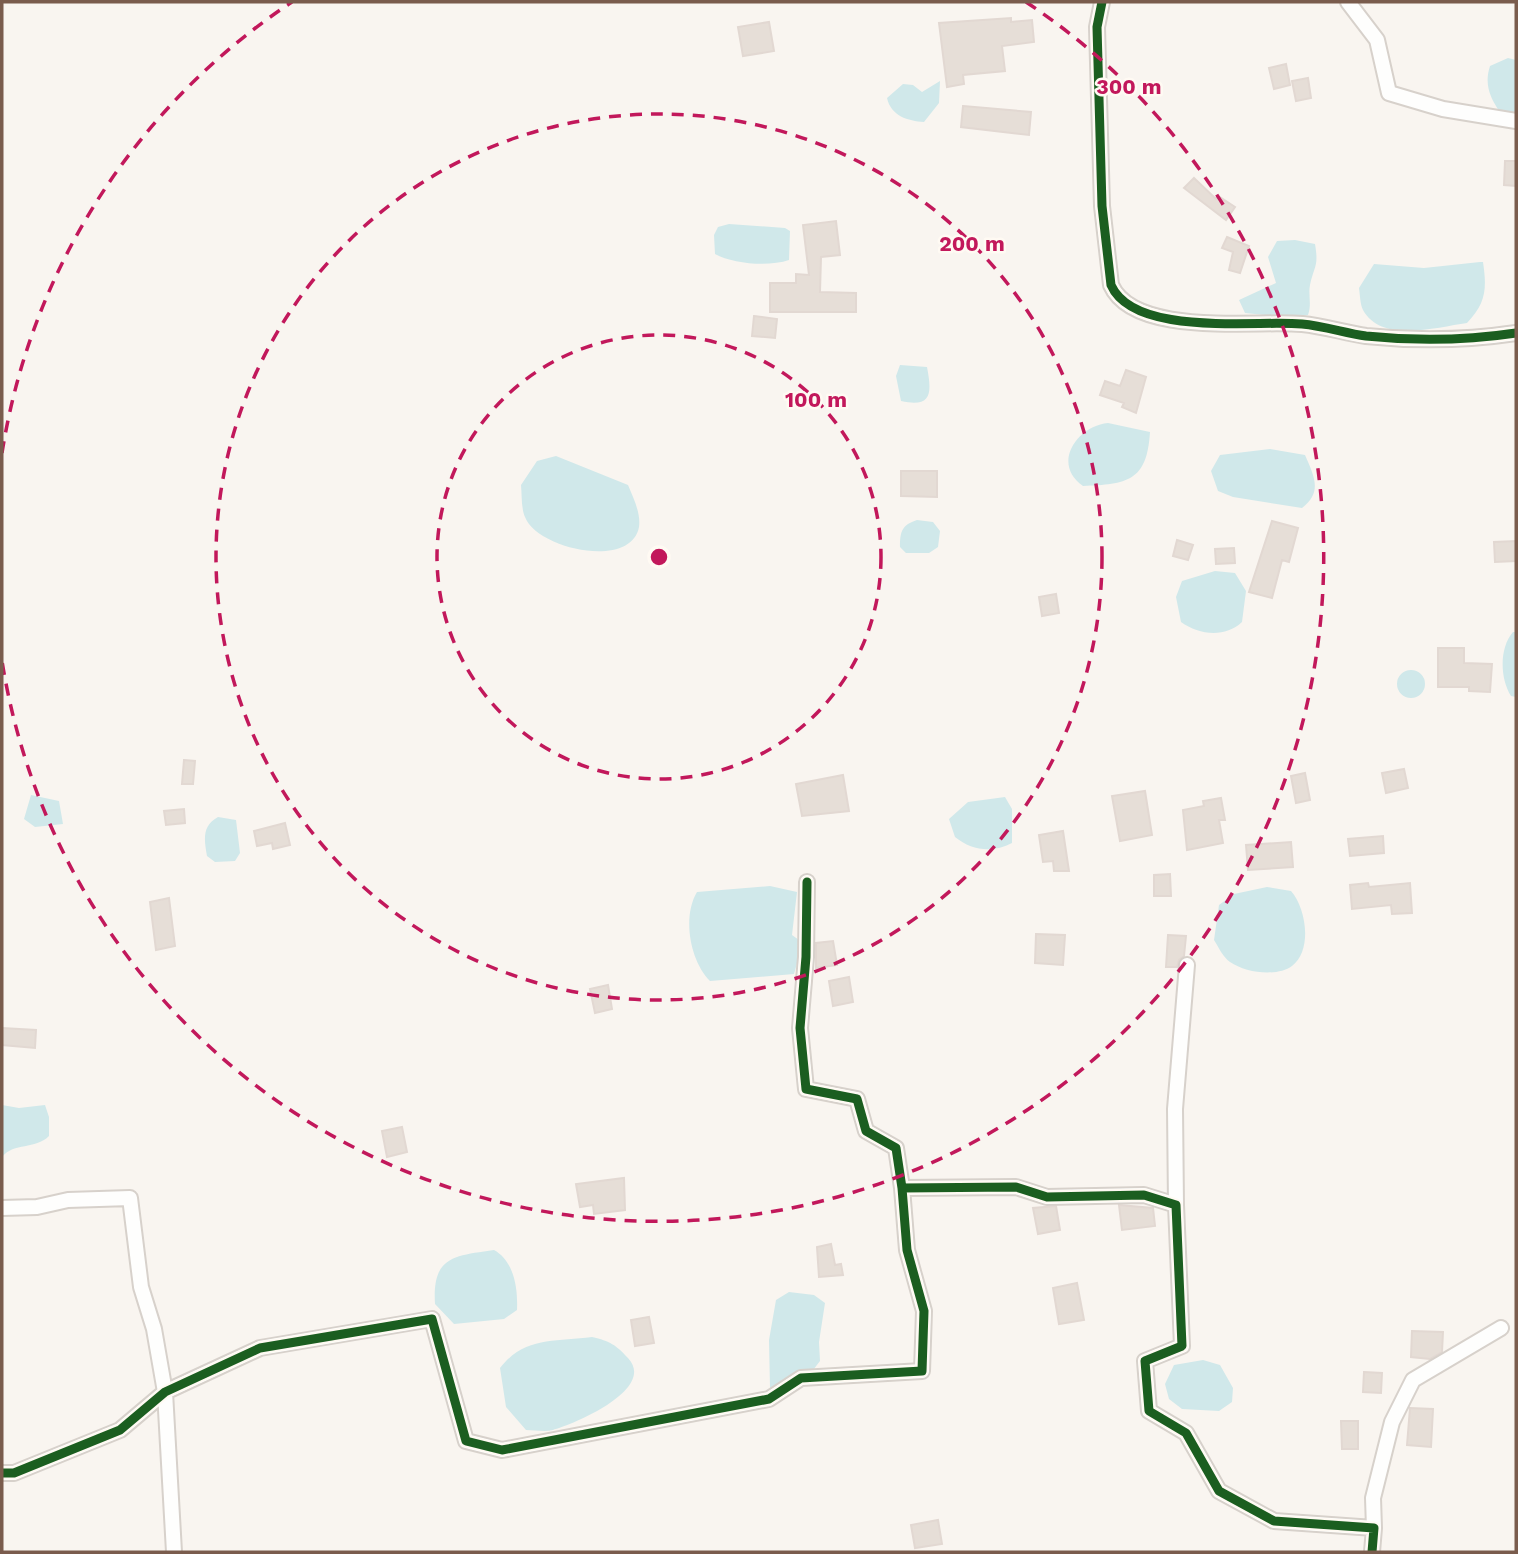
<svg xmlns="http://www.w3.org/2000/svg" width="1518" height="1554" font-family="'Work Sans',sans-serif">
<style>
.water{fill:#d0e8ea}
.building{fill:#e6ded7;stroke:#e2d8d2;stroke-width:2}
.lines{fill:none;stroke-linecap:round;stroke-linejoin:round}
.minor-casing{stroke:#d7d1cb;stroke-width:18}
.minor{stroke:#fefefd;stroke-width:14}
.cycleway-casing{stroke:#fffaf3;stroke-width:13}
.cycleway{stroke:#1b5e20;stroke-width:9}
.ring{fill:none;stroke:#c2185b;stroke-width:3.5;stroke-dasharray:12 9}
.centre{fill:#c2185b;stroke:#fffaf3;stroke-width:3.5}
.ring-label{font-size:21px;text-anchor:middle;font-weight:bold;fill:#c2185b;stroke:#fffaf3;stroke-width:5;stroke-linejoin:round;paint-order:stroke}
</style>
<rect width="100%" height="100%" fill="#f9f5f0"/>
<path class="water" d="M1508,58L1516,60V115L1500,112C1490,98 1484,84 1490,66Z
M940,81L939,103L924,122C908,121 891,116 887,98L903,84L913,85L922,92Z
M729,224L785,228L790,231L789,260C769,267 733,264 715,254L714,235L718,227Z
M1295,240L1315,244C1319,267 1314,266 1310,285C1308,295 1312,304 1308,315L1293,318L1245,313L1239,300L1276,283L1268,257L1277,241Z
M1480,262H1483C1487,289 1486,303 1467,323C1437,327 1382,344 1363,310C1360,304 1360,294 1359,288L1374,264L1424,268Z
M900,365L927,367C932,393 932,408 901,401L896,376Z
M1108,423L1150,432C1147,482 1127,484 1083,486C1051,464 1077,426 1108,423Z
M1270,449L1305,455C1314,476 1323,492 1302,508L1233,497L1218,491L1211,471L1220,455Z
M556,456L628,485C633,497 641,513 639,527C631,570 537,549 525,517C521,508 522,495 521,485L537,461Z
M917,520L933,522L940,531L938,547L929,553H906L900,547C900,531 902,525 917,520Z
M1215,571L1235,573L1246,591L1242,622C1225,638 1199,635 1181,622L1176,597L1182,581Z
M1513,632H1516V697L1511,696C1500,679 1499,648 1513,632Z
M1397 684a14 14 0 1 1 28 0a14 14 0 1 1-28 0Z
M31,795L59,801L63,824L35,827L24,819Z
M1005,797L1012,809V843C993,853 972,851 955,837L949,819L968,802Z
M218,817L236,820L240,853L235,861L215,862L207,856C204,839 202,826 218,817Z
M770,886L797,892L792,935L799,940L800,953L794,974L710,981C690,961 682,917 697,892Z
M1267,887L1291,891C1306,908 1313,950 1292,966C1277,977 1246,973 1230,962C1223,957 1219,948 1214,940L1219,905L1234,894Z
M2,1105L19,1108L45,1105L49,1117V1136C35,1150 14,1142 2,1157Z
M494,1250C514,1261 518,1288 517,1310L504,1319L454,1324L435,1304C432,1256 454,1256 494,1250Z
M789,1292L814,1295L825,1303L819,1342L820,1361L810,1374H796L770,1388L769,1340L776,1300Z
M592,1337C610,1341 616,1345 628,1358C657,1389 575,1424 553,1430C545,1432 535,1430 526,1430L506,1407L500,1368C525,1336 555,1342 592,1337Z
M1203,1360L1220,1365L1233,1388L1232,1402L1219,1411L1182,1409L1169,1399L1165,1384L1174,1365Z"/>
<path class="building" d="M1011,18V22L1032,20L1034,42L1002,46L1005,71L963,75L964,84L947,87L939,23Z
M769,22L774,51L743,56L738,27Z
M1286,64L1290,85L1274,89L1269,68Z
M1308,78L1311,98L1296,101L1292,81Z
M963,106L1031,112L1029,135L961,127Z
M1505,161H1516V186L1504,185Z
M1194,178L1216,199L1218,196L1235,207L1226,220L1184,188Z
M836,221L840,255L821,257L820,292L856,293V312H770V283H796V274L809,275L803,225Z
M1227,237L1249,246L1240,273L1229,270L1233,252L1222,248Z
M754,316L777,319L775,338L752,336Z
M1126,370L1146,377L1136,413L1122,407L1124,403L1100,395L1105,381L1120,386Z
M901,471H937V497L901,496Z
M1272,521L1298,528L1289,562L1282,560L1272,598L1249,592Z
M1177,540L1193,545L1188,560L1173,556Z
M1516,541V561L1495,562L1494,542Z
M1234,548L1235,563L1216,564L1215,549Z
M1056,594L1059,613L1042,616L1039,597Z
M1438,648H1464V663L1492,664L1490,692L1469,691V687H1438Z
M184,760L195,761L193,784H182Z
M1404,769L1408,788L1386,793L1382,773Z
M1305,773L1310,800L1296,803L1291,776Z
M843,775L849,811L802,816L796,784Z
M1145,791L1152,835L1120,841L1112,796Z
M1221,798L1225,820H1219L1223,843L1187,850L1183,810L1204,806L1203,801Z
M184,809L185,823L166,825L164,811Z
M285,823L290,845L273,849L272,843L257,846L254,831Z
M1063,831L1069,871H1054L1053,861L1043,862L1039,835Z
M1383,836L1384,853L1350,856L1348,839Z
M1291,842L1293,867L1248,870L1246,845Z
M1170,874L1171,896H1154V875Z
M1368,883L1369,887L1410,883L1412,913L1392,914L1391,905L1352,909L1350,885Z
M169,898L175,946L156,950L150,902Z
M1036,934L1065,935L1063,965L1035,963Z
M1168,935L1186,936L1184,956L1179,960L1177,967H1166Z
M833,941L837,965L816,968V943Z
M849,977L853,1002L833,1006L829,981Z
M608,985L612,1009L595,1013L590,989Z
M2,1028L36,1030L35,1048L2,1045Z
M402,1127L407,1152L387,1157L382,1131Z
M624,1178L625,1210L594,1214L593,1205L580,1207L576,1184Z
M1119,1205L1153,1208L1155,1226L1122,1230Z
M1056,1206L1060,1230L1038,1234L1033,1208Z
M831,1244L835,1265L841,1264L843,1275L819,1277L817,1247Z
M1077,1283L1084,1320L1059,1324L1053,1288Z
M649,1317L654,1343L635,1346L631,1320Z
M1412,1331L1443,1332L1442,1352L1430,1359L1411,1357Z
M1364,1372L1382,1373L1381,1393L1363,1392Z
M1410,1408L1433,1409L1431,1447L1407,1445Z
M1341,1421H1358V1449H1342Z
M938,1520L942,1544L915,1548L911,1525Z"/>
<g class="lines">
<g class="minor-casing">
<path id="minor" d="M1102,2L1097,27L1102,206L1111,285C1134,337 1254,320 1302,324C1324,326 1345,333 1366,336C1414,341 1469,340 1516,333
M1348,2L1377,40L1389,93L1443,109L1516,121
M807,882L806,957L800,1028L806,1089L857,1099L866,1131L896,1148L902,1188L1016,1187L1047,1197L1144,1195L1176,1205L1182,1346L1145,1361L1149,1411L1186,1433L1219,1491L1274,1521L1374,1528L1372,1552
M1176,1205L1175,1109L1187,965
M2,1208L37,1207L68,1200L130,1198L141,1287L154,1329L165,1392L174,1552
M2,1473H14L120,1430L165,1392L260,1348L432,1319L466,1441L502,1450L769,1399L801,1378L922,1371L924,1311L907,1250L902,1188
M1374,1528L1373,1498L1392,1422L1413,1380L1501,1328"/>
</g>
<use href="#minor" class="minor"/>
<g class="cycleway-casing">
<path id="cycleway" d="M1102,2L1097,27L1102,206L1111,285C1134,337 1254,320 1302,324C1324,326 1345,333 1366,336C1414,341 1469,340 1516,333
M807,882L806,957L800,1028L806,1089L857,1099L866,1131L896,1148L902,1188L1016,1187L1047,1197L1144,1195L1176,1205L1182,1346L1145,1361L1149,1411L1186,1433L1219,1491L1274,1521L1374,1528L1372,1552
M2,1473H14L120,1430L165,1392L260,1348L432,1319L466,1441L502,1450L769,1399L801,1378L922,1371L924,1311L907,1250L902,1188"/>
</g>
<use href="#cycleway" class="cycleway"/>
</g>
<g class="ring">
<circle cx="659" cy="557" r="222"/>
<circle cx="659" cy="557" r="443"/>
<path d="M2 453A665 665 0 0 1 292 2M1026 2A665 665 0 1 1 2 661"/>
</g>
<circle cx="659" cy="557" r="10" class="centre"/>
<g class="ring-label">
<text x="1129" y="94">300 m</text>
<text x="972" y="251">200 m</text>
<text x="816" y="407">100 m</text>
</g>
<rect width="1518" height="1554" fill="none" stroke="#7a5c4d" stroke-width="7"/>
</svg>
